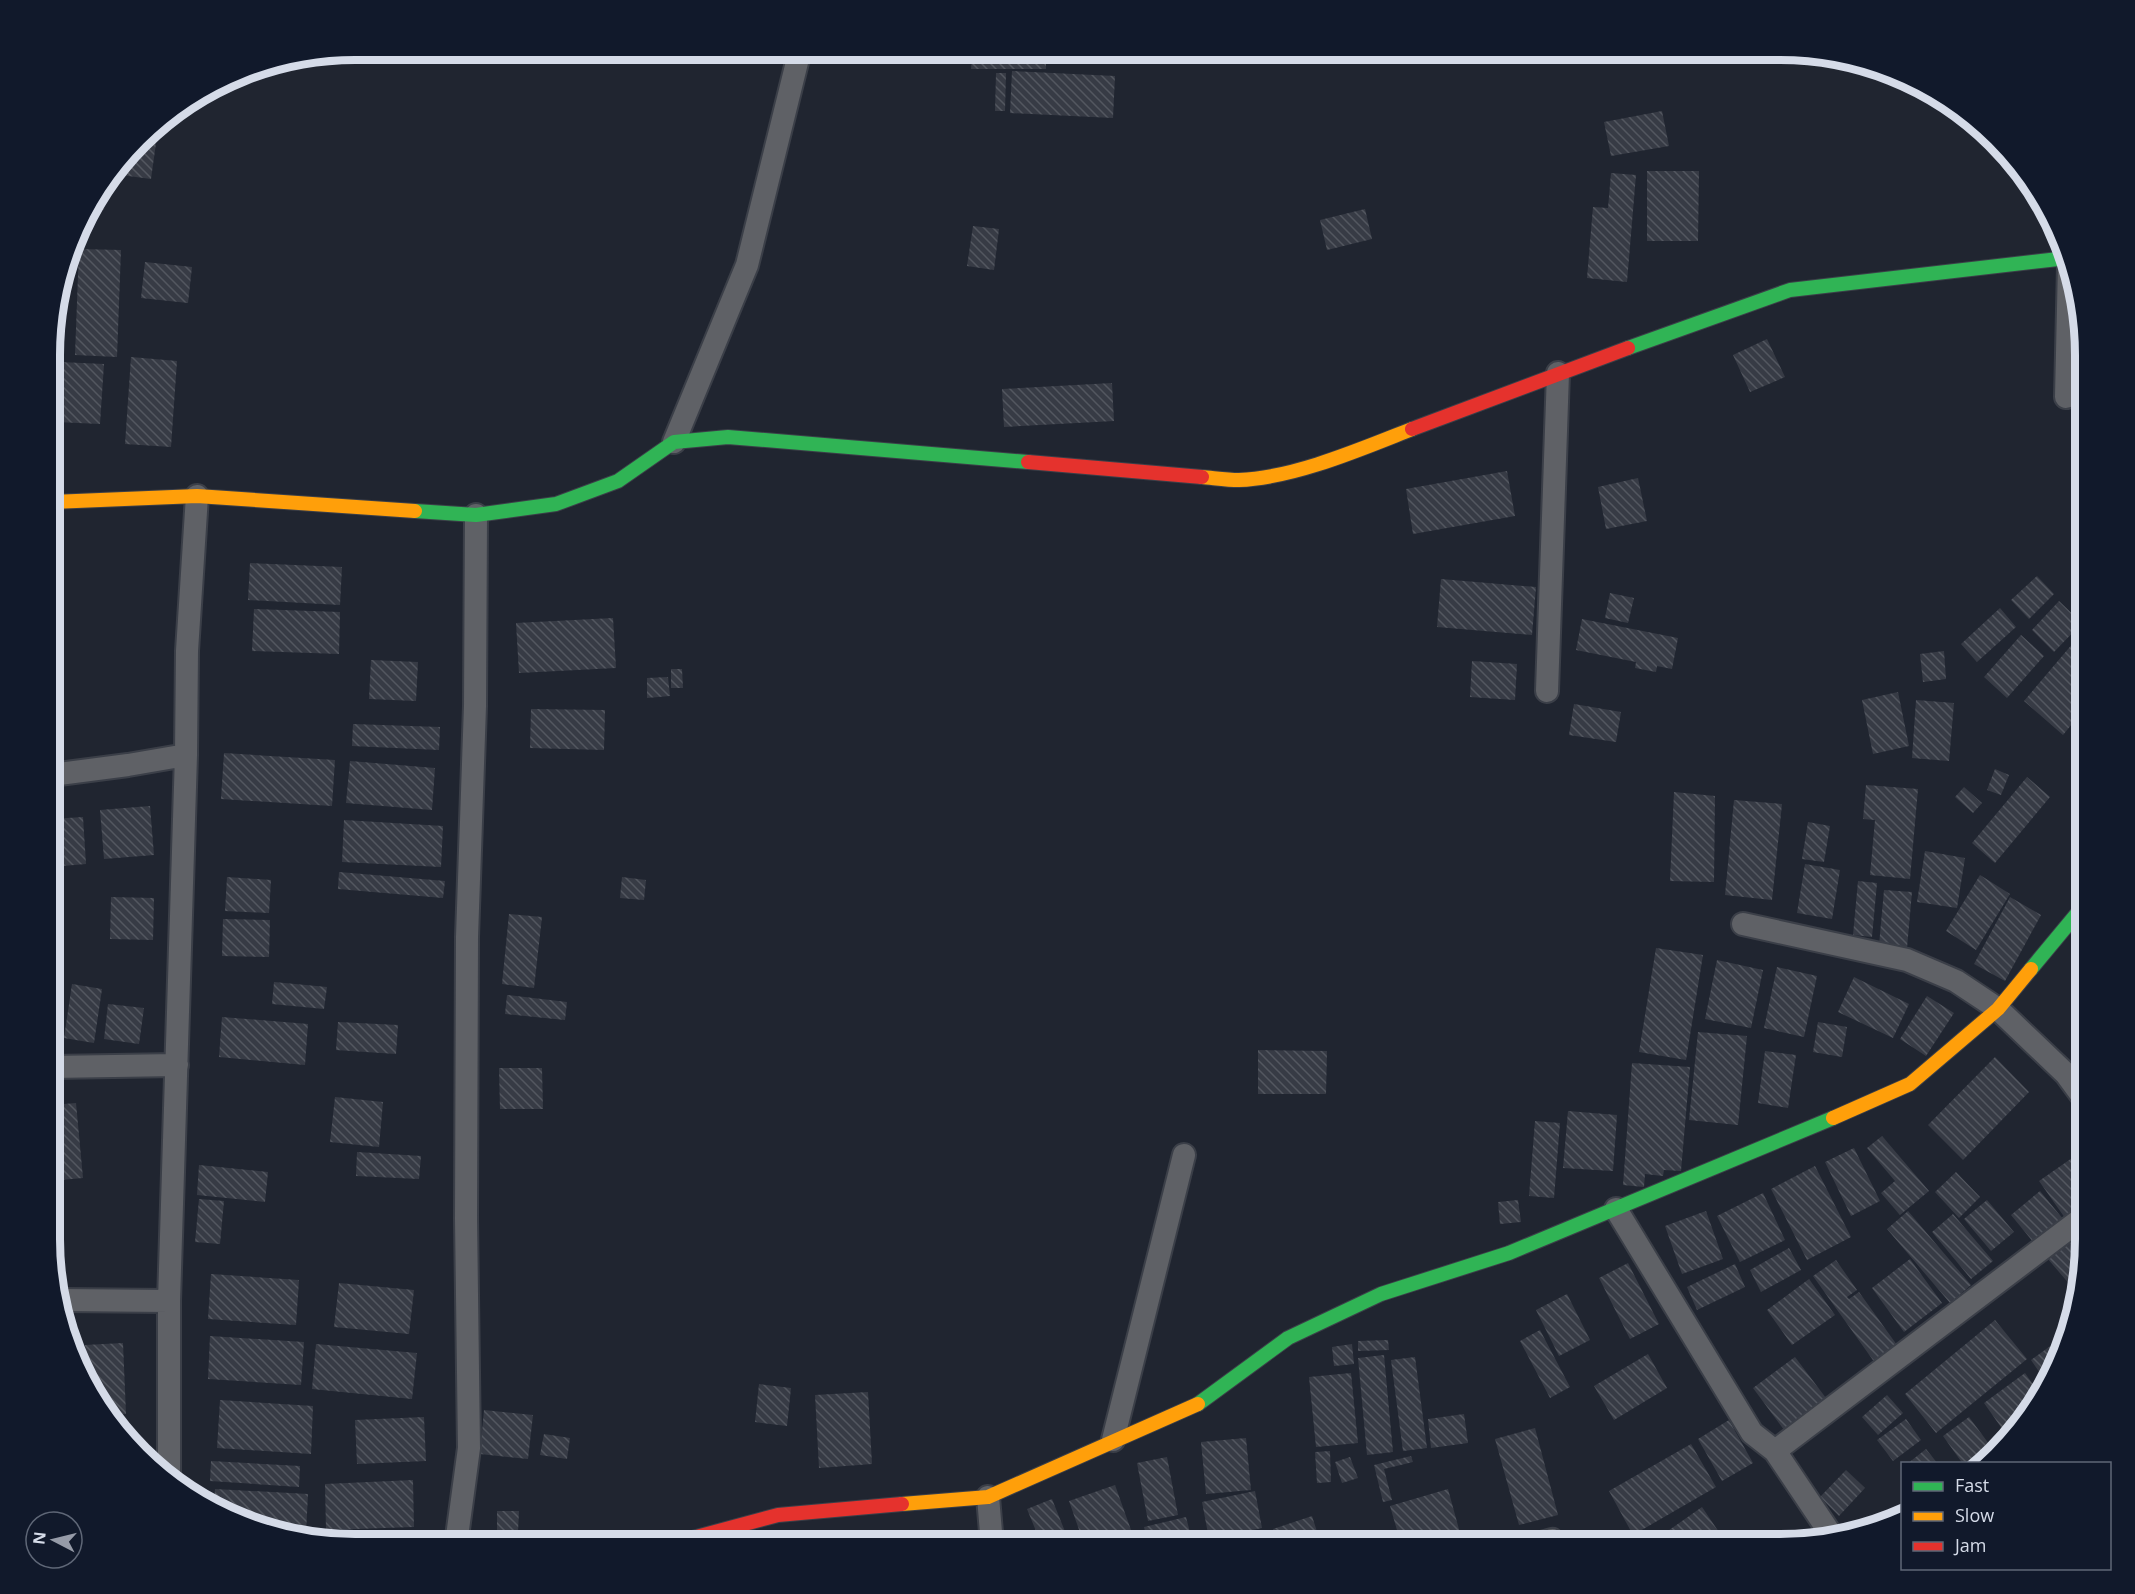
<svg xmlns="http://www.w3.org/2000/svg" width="2135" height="1594" font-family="'Open Sans',sans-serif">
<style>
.building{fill:url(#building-back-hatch)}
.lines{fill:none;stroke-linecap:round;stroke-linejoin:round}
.street-casing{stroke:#3b3f48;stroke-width:26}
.fast-casing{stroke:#3b3f48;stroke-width:16}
.slow-casing{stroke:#3b3f48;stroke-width:16}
.jam-casing{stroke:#3b3f48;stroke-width:16}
.street{stroke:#5f6166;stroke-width:22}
.fast{stroke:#30b455;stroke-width:14}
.slow{stroke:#ff9f0a;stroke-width:14}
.jam{stroke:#e5322d;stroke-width:14}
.rim{fill:none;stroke:#d5dbe8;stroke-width:8}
</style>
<defs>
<pattern id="building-back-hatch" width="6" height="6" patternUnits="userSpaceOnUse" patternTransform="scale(1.5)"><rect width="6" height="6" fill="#373b45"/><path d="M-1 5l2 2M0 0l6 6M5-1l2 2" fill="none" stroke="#535760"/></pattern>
</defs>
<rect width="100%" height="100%" fill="#202530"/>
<path class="building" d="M972,56H1046V69H971Z
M1012,71L1115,76L1113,118L1010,113Z
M996,73H1006L1005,111H995Z
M1662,111L1669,146L1611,156L1604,122Z
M146,135L157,136L151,179L113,174Z
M1647,171H1699L1698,241H1647Z
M1611,173L1636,175L1627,282L1587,278L1593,207L1608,208Z
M108,181L104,210L88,208L90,202Z
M1365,209L1372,239L1327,250L1320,220Z
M973,226L999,229L994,270L967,266Z
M79,249L121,250L117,357L75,355Z
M145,262L192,267L188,303L141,298Z
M1767,339L1785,377L1750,392L1733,355Z
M131,357L177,361L171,447L125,444Z
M60,362L104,364L100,424L56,422Z
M1112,383L1114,421L1004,427L1002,389Z
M1507,471L1515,516L1413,534L1406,489Z
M1638,478L1647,521L1606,529L1598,487Z
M250,563L342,567L340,605L248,600Z
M2037,576L2054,594L2029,619L2011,600Z
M1441,579L1536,587L1532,635L1437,627Z
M1610,593L1634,598L1628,623L1605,618Z
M2059,601L2082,623L2054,652L2032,630Z
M2000,608L2016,627L1977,662L1961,644Z
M254,609L340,612L339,654L252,651Z
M613,618L616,668L519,673L516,623Z
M1582,619L1678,638L1672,669L1657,666L1656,672L1635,668L1636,662L1576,650Z
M2085,629V708L2063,735L2024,701Z
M2021,635L2044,656L2007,698L1984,677Z
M1944,651L1946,679L1923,682L1920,654Z
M371,660L418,662L416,701L369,699Z
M1472,661L1517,664L1515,700L1470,697Z
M671,669H682L683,688H671Z
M668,677L670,696L647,698V678Z
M1898,692L1909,746L1873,754L1862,700Z
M1916,700L1954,703L1949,761L1912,758Z
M1574,704L1621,712L1616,742L1569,735Z
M531,709L605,710L604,750L530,748Z
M353,724L440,727L439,750L352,746Z
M2085,724V744L2075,735Z
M224,753L335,760L332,806L221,799Z
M350,761L435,768L432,810L346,803Z
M1995,769L2009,775L2001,795L1987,790Z
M2027,777L2050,797L1995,863L1972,843Z
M1866,785L1918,789L1910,879L1870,875L1875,820L1863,819Z
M1964,787L1982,803L1973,813L1955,797Z
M1674,792L1715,796L1714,882L1670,881Z
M1734,800L1782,804L1772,900L1725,895Z
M150,806L154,855L104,859L100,810Z
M83,817L86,864L51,867V819Z
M344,820L443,826L441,867L342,862Z
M1808,822L1830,826L1824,862L1802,859Z
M1925,851L1965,858L1957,908L1917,902Z
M1805,864L1840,870L1832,919L1797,913Z
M339,872L445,881L443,898L338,889Z
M1980,875L2010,894L1976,950L1946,931Z
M227,877L271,880L269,913L225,911Z
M622,877L646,880L644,900L620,898Z
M1858,881L1877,883L1872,937L1853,935Z
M1884,890L1912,892L1907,948L1879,945Z
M111,897L154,898L153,940L110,939Z
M2010,897L2041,915L2005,981L1974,964Z
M509,914L542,917L534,988L502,984Z
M223,919L270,920L269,957L222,956Z
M1656,948L1703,955L1686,1060L1639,1052Z
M1717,960L1763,970L1751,1028L1705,1019Z
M1777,967L1817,976L1804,1037L1764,1028Z
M1854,977L1909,1004L1893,1038L1838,1012Z
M274,982L327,987L324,1009L272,1004Z
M72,984L102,989L94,1043L64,1038Z
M507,995L567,1002L565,1020L505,1014Z
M1927,996L1954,1013L1926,1056L1900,1039Z
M108,1004L144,1008L139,1044L104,1039Z
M222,1017L308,1024L305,1065L219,1057Z
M338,1022L398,1025L396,1054L336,1050Z
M1818,1022L1847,1027L1842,1057L1813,1052Z
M1698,1032L1747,1036L1738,1125L1689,1120Z
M1258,1050L1327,1051L1326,1094H1258Z
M1765,1051L1796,1055L1788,1108L1758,1103Z
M1995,1057L2029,1092L1963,1160L1928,1125Z
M1632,1063L1690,1067L1681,1171L1664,1170L1663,1176L1645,1174L1644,1187L1623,1185Z
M499,1068H542L543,1109H500Z
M335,1097L383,1102L379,1147L330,1142Z
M76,1103L83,1178L50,1181L51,1105Z
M1568,1111L1617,1115L1613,1171L1563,1168Z
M1535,1121L1560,1123L1554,1198L1529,1196Z
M1882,1136L1929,1191L1900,1215L1881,1193L1895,1181L1867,1148Z
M1854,1148L1880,1201L1851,1216L1825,1162Z
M2085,1149V1204L2065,1218L2039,1181Z
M357,1152L421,1156L419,1179L356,1176Z
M199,1165L268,1172L265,1202L197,1195Z
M1815,1166L1851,1237L1807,1260L1771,1189Z
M1956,1172L1980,1197L1959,1218L1935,1192Z
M2040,1191L2068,1225L2039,1249L2011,1215Z
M1763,1193L1785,1240L1740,1262L1717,1216Z
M199,1199L224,1201L220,1244L195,1242Z
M1518,1200L1521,1222L1500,1224L1498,1202Z
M1987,1200L2014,1232L1991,1251L1964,1219Z
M1706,1211L1723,1259L1682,1274L1665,1226Z
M1908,1211L1971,1285L1950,1303L1887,1229Z
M1953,1214L1993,1261L1971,1279L1932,1232Z
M2085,1224V1260L2077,1293L2047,1258Z
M1789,1248L1801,1270L1761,1292L1750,1270Z
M1910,1259L1942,1303L1904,1332L1872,1288Z
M1836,1260L1857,1290L1847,1297L1849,1299L1859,1292L1902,1352L1875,1363L1813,1276Z
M1628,1263L1659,1324L1630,1339L1599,1278Z
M1735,1264L1745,1287L1697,1310L1687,1287Z
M211,1274L299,1280L296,1325L208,1319Z
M1809,1279L1835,1315L1792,1345L1767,1310Z
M339,1283L414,1290L409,1334L334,1327Z
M1567,1294L1590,1340L1559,1356L1536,1310Z
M1995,1320L2027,1359L1936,1433L1905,1394Z
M1540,1330L1570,1387L1550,1398L1520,1341Z
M2067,1334L2062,1356L2046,1382L2031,1360Z
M210,1336L304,1342L301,1385L208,1379Z
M1388,1340L1389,1350L1358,1351V1341Z
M123,1343L126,1414L112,1415L87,1382L85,1345Z
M316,1344L417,1353L412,1399L312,1389Z
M1352,1344L1354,1364L1334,1366L1332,1347Z
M1648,1354L1667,1388L1614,1420L1594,1386Z
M1384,1355L1393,1452L1367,1455L1358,1358Z
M1415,1357L1427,1448L1403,1451L1391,1360Z
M1795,1357L1826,1398L1784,1430L1753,1388Z
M1351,1373L1358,1443L1316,1447L1309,1377Z
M2025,1373L2039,1393L2010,1440L1984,1403Z
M759,1384L791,1388L787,1426L755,1422Z
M868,1392L872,1464L819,1468L815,1395Z
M1887,1395L1903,1413L1878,1435L1862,1417Z
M220,1400L313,1406L311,1454L217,1448Z
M484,1410L533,1415L528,1459L480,1454Z
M1464,1414L1468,1443L1431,1448L1428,1419Z
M424,1417L426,1461L357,1464L355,1420Z
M1969,1417L1995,1452L1980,1464H1963L1943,1436Z
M1906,1419L1921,1440L1893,1461L1877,1440Z
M1729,1420L1753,1463L1722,1481L1698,1439Z
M1535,1428L1558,1515L1519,1525L1495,1439Z
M544,1434L570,1438L567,1459L540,1455Z
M1246,1438L1251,1490L1206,1494L1201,1442Z
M1691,1444L1716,1487L1633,1535L1609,1491Z
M1926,1449L1938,1464H1907Z
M1330,1451L1331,1482L1317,1483L1315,1452Z
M1411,1456L1413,1462L1384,1469L1392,1500L1383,1502L1374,1465Z
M1167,1457L1178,1515L1148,1521L1137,1463Z
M1350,1457L1358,1478L1342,1483L1335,1462Z
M211,1461L300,1466L299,1487L210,1481Z
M1846,1470L1865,1488L1839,1516L1820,1497Z
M413,1480L414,1527L326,1530L325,1484Z
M1115,1485L1136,1544H1084L1069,1501Z
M215,1489L308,1494L306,1534L288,1533L238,1521L214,1506Z
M1448,1489L1463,1544H1401L1390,1506Z
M1255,1491L1262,1528L1209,1539L1202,1502Z
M1052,1499L1070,1544H1033L1029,1534L1036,1531L1027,1509Z
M1702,1507L1727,1544H1658L1655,1540Z
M497,1511H519L518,1532L497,1531Z
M1312,1516L1321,1544H1278L1273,1529Z
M1186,1517L1193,1544H1148L1144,1527Z
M1262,1537L1264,1544H1238Z"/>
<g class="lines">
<g class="street-casing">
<path id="street" d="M2066,397L2069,265
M674,442L747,265L800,50
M1547,691L1558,373
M51,775L128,765L186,755
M1743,924L1907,960L1956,981L1998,1009L2066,1074L2085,1100
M51,1067L177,1065
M1616,1209L1752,1433L1775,1451L1834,1539
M61,1300L169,1301
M1113,1440L1184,1155
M1775,1451L2085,1216
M169,1478V1301L186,755L187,651L197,496
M988,1497L992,1544
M456,1544L469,1448L466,1218L467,937L475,706L476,515
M653,1544H674
M1538,1544L1552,1540L1555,1544"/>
</g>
<g class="fast-casing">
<path id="fast" d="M1628,348L1790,290L2067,258
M415,511L476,515L556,504L618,481L674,442L728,437L1028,462
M2031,969L2085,904
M1198,1404L1288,1338L1381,1294L1509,1253L1833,1118"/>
</g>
<g class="slow-casing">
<path id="slow" d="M1202,477C1214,478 1227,480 1239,480C1294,478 1361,449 1412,429
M52,502L197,496L415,511
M1833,1118L1910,1084L1998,1009L2031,969
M902,1504L988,1497L1198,1404"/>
</g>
<g class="jam-casing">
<path id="jam" d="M1412,429L1628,348
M1028,462L1202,477
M674,1543L778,1515L902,1504"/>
</g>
<use href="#street" class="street"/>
<use href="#fast" class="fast"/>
<use href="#slow" class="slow"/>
<use href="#jam" class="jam"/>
</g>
<path d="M0 0H2135V1594H0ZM355 60H1780A295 295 0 0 1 2075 355V1239A295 295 0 0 1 1780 1534H355A295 295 0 0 1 60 1239V355A295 295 0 0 1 355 60Z" fill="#11192b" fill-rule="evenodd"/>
<path class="rim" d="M355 60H1780A295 295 0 0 1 2075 355V1239A295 295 0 0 1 1780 1534H355A295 295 0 0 1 60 1239V355A295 295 0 0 1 355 60Z"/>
<rect x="1901" y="1462" width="210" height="108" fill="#11192b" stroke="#5f6777" stroke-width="1.5"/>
<rect x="1913" y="1482" width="30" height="9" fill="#30b455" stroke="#5f6777" stroke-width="1.5"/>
<text x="1955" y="1492" font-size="18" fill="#d5dbe8">Fast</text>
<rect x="1913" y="1512" width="30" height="9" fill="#ff9f0a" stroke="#5f6777" stroke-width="1.5"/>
<text x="1955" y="1522" font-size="18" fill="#d5dbe8">Slow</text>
<rect x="1913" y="1542" width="30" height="9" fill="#e5322d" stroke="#5f6777" stroke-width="1.5"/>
<text x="1955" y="1552" font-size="18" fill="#d5dbe8">Jam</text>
<g transform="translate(54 1540) rotate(277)"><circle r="28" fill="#11192b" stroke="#5f6777" stroke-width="1.5"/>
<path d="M0-4.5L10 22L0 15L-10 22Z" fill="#969ba8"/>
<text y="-9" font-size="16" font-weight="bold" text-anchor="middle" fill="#d5dbe8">N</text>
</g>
</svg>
